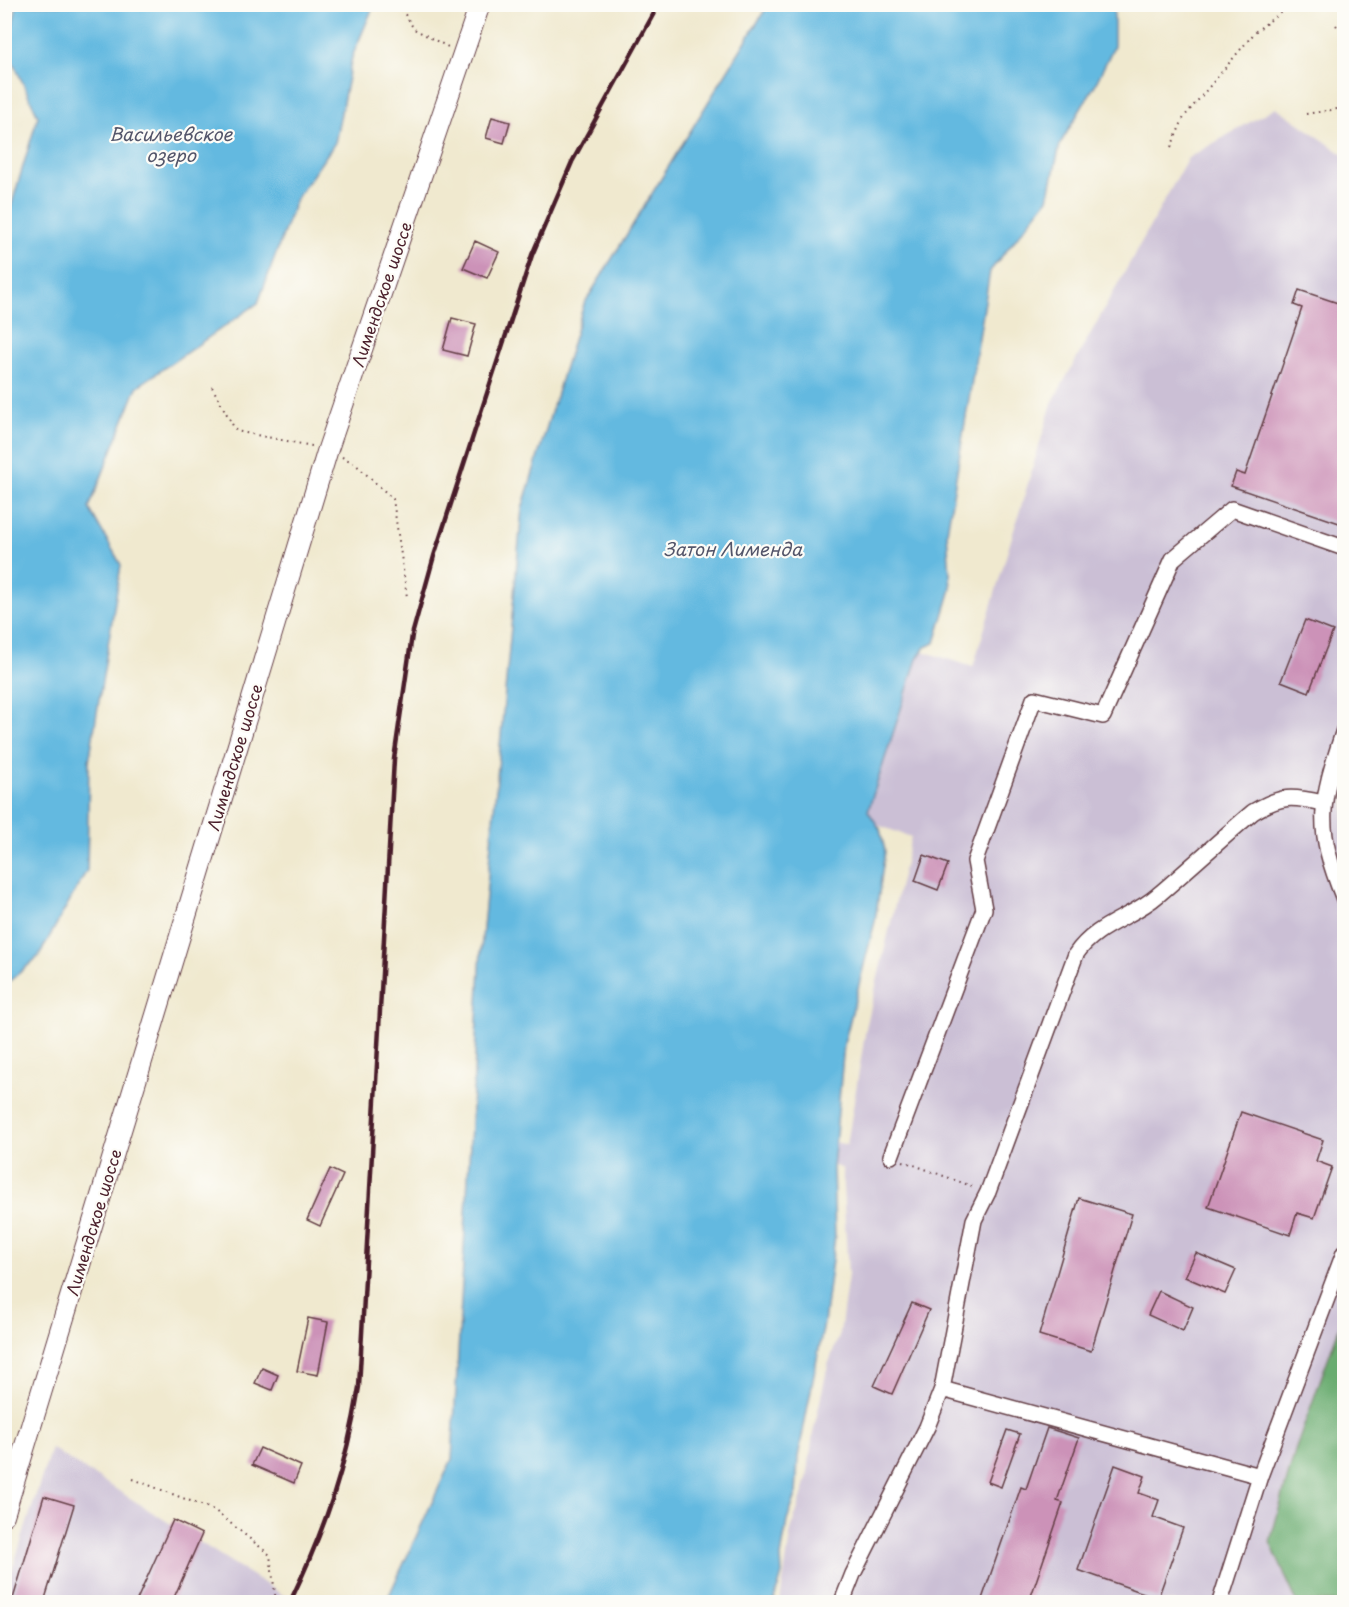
<svg xmlns="http://www.w3.org/2000/svg" width="1349" height="1607" font-family="'Playpen Sans',sans-serif">
<style>
.industrial{fill:#cbbfd5}
.forest{fill:#69ac6f;stroke:#5a664d;stroke-width:1.5}
.water{fill:#63b9e0;stroke:#566c86;stroke-width:1.5}
.building{fill:#cc92b8}
.lines{fill:none;stroke-linecap:round;stroke-linejoin:round}
.minor-casing{stroke:#633d44;stroke-width:18}
.major-casing{stroke:#633d44;stroke-width:22}
.path{stroke:#633d44;stroke-width:2;stroke-dasharray:1.5 4.5;stroke-linecap:butt}
.minor{stroke:#fff;stroke-width:15}
.major{stroke:#fff;stroke-width:20}
.rail{stroke:#4a1f2b;stroke-width:4.5}
.labels{text-anchor:middle;dominant-baseline:central;stroke-width:4.5;stroke-linejoin:round;paint-order:stroke}
.street-label{font-size:16px;fill:#4a1f2b;stroke:#fdfcf7}
.water-label{font-size:18px;font-style:italic;fill:#53556a;stroke:#fdfcf7}
</style>
<rect width="100%" height="100%" fill="#fdfcf7"/>
<filter id="ink" filterUnits="userSpaceOnUse"><feTurbulence type="fractalNoise" baseFrequency=".0167" numOctaves="2"/><feDisplacementMap in="SourceGraphic" scale="12" xChannelSelector="R" yChannelSelector="G"/><feConvolveMatrix kernelMatrix="1 2 1 2 8 2 1 2 1" color-interpolation-filters="sRGB"/></filter>
<filter id="wash" filterUnits="userSpaceOnUse"><feTurbulence type="fractalNoise" baseFrequency=".008" numOctaves="4" result="noise"/><feDisplacementMap in="SourceGraphic" scale="24" xChannelSelector="R" yChannelSelector="G"/><feGaussianBlur stdDeviation="1.35" result="paint"/><feColorMatrix in="noise" values="0 0 0 0 0 0 0 0 0 0 0 0 0 0 0 0 0 1.4 0 .05"/><feComposite in="paint" operator="in"/></filter>
<g filter="url(#wash)">
<rect width="100%" height="100%" fill="#f0e9cf"/>
<path class="industrial" d="M1276,107L1344,155V1514L1313,1602H780L791,1530L807,1479L813,1433L828,1365L840,1333L848,1275L842,1168L795,1156L799,1133L847,1145L866,1028L911,837L852,816L906,646L973,667L1052,403L1188,158Z
M51,1448L294,1602H5V1592Z"/>
<path class="forest" d="M1344,1314V1602H1297L1270,1542L1295,1451Z"/>
<path class="water" d="M17,5H374L352,57L335,143L296,199L258,303L137,387L89,508L121,565L89,762L87,870L38,957L5,985L4,230L38,116L7,49Z
M768,5H1114V46L1095,85L1060,144L1048,199L990,271L947,532L951,589L935,643L925,647L917,659L868,811L880,829L885,851L875,921L844,1044L833,1168L835,1236L824,1323L798,1457L796,1495L787,1521L781,1557L782,1574L774,1602H386L452,1459L481,950L522,509L584,304Z"/>
<g id="blocks">
<path class="building" d="M492,117L510,122L504,143L486,138Z
M475,241L499,252L487,278L463,268Z
M1299,290L1344,305V517L1342,524L1231,486L1236,472L1245,475L1302,308L1294,305Z
M452,318L476,324L467,356L443,350Z
M1305,620L1333,631L1309,692L1281,681Z
M924,855L948,864L938,890L915,881Z
M1241,1112L1323,1140L1316,1161L1332,1167L1314,1218L1297,1213L1290,1235L1208,1207Z
M330,1169L343,1175L320,1226L307,1220Z
M1079,1198L1132,1214L1091,1351L1039,1335Z
M1196,1253L1236,1270L1225,1294L1185,1277Z
M1159,1291L1193,1307L1183,1331L1148,1315Z
M912,1303L929,1310L892,1394L874,1386Z
M308,1318L328,1322L318,1375L297,1371Z
M262,1368L278,1375L272,1390L255,1383Z
M1047,1428L1079,1438L1057,1501L1063,1503L1029,1602H981L1021,1487L1026,1489Z
M1007,1430L1020,1434L1001,1487L988,1482Z
M260,1448L301,1466L294,1483L252,1465Z
M1115,1465L1145,1476L1139,1493L1159,1500L1153,1517L1183,1528L1158,1598L1078,1570Z
M44,1496L74,1505L44,1602H12Z
M173,1520L202,1534L172,1602H136Z"/>
</g>
</g>
<g filter="url(#ink)">
<use href="#blocks" fill-opacity="0" stroke="#633d44" stroke-width="1.5"/>
<g class="lines">
<g class="minor-casing">
<path id="minor" d="M1344,730C1320,803 1314,826 1344,899
M891,1156L984,909L975,861L1034,699L1103,716L1173,559L1232,509L1344,548
M942,1389L1260,1476
M842,1602L853,1574L927,1427L942,1389L974,1220L988,1192L1076,954C1096,924 1132,918 1158,895C1190,868 1221,839 1253,812C1281,795 1292,796 1323,803
M1220,1602L1260,1476L1344,1253"/>
</g>
<g class="major-casing">
<path id="major" d="M4,1515L328,449L480,4"/>
</g>
<path class="path" d="M403,4L401,8L414,29L448,47
M1336,25L1344,35
M1306,114L1344,108
M1171,147L1184,117L1256,31L1292,4
M212,387L236,431L312,446
M342,457L354,463L393,499L407,597
M903,1161L974,1187
M133,1479L214,1510L270,1555L276,1602"/>
<use href="#minor" class="minor"/>
<use href="#major" class="major"/>
<path class="rail" d="M290,1602C325,1529 346,1468 359,1387L394,759L412,635L434,556L532,255L572,162L659,4"/>
</g>
</g>
<g class="labels">
<g class="street-label">
<text transform="translate(381 294) rotate(-71)">Лимендское шоссе</text>
<text transform="translate(234 757) rotate(-73)">Лимендское шоссе</text>
<text transform="translate(93 1222) rotate(-73)">Лимендское шоссе</text>
</g>
<g class="water-label">
<text x="171" y="133">Васильевское<tspan x="171" dy="21">озеро</tspan></text>
<text x="733" y="548">Затон Лименда</text>
</g>
</g>
<rect width="1349" height="1607" fill="none" stroke="#fdfcf7" stroke-width="24"/>
</svg>
